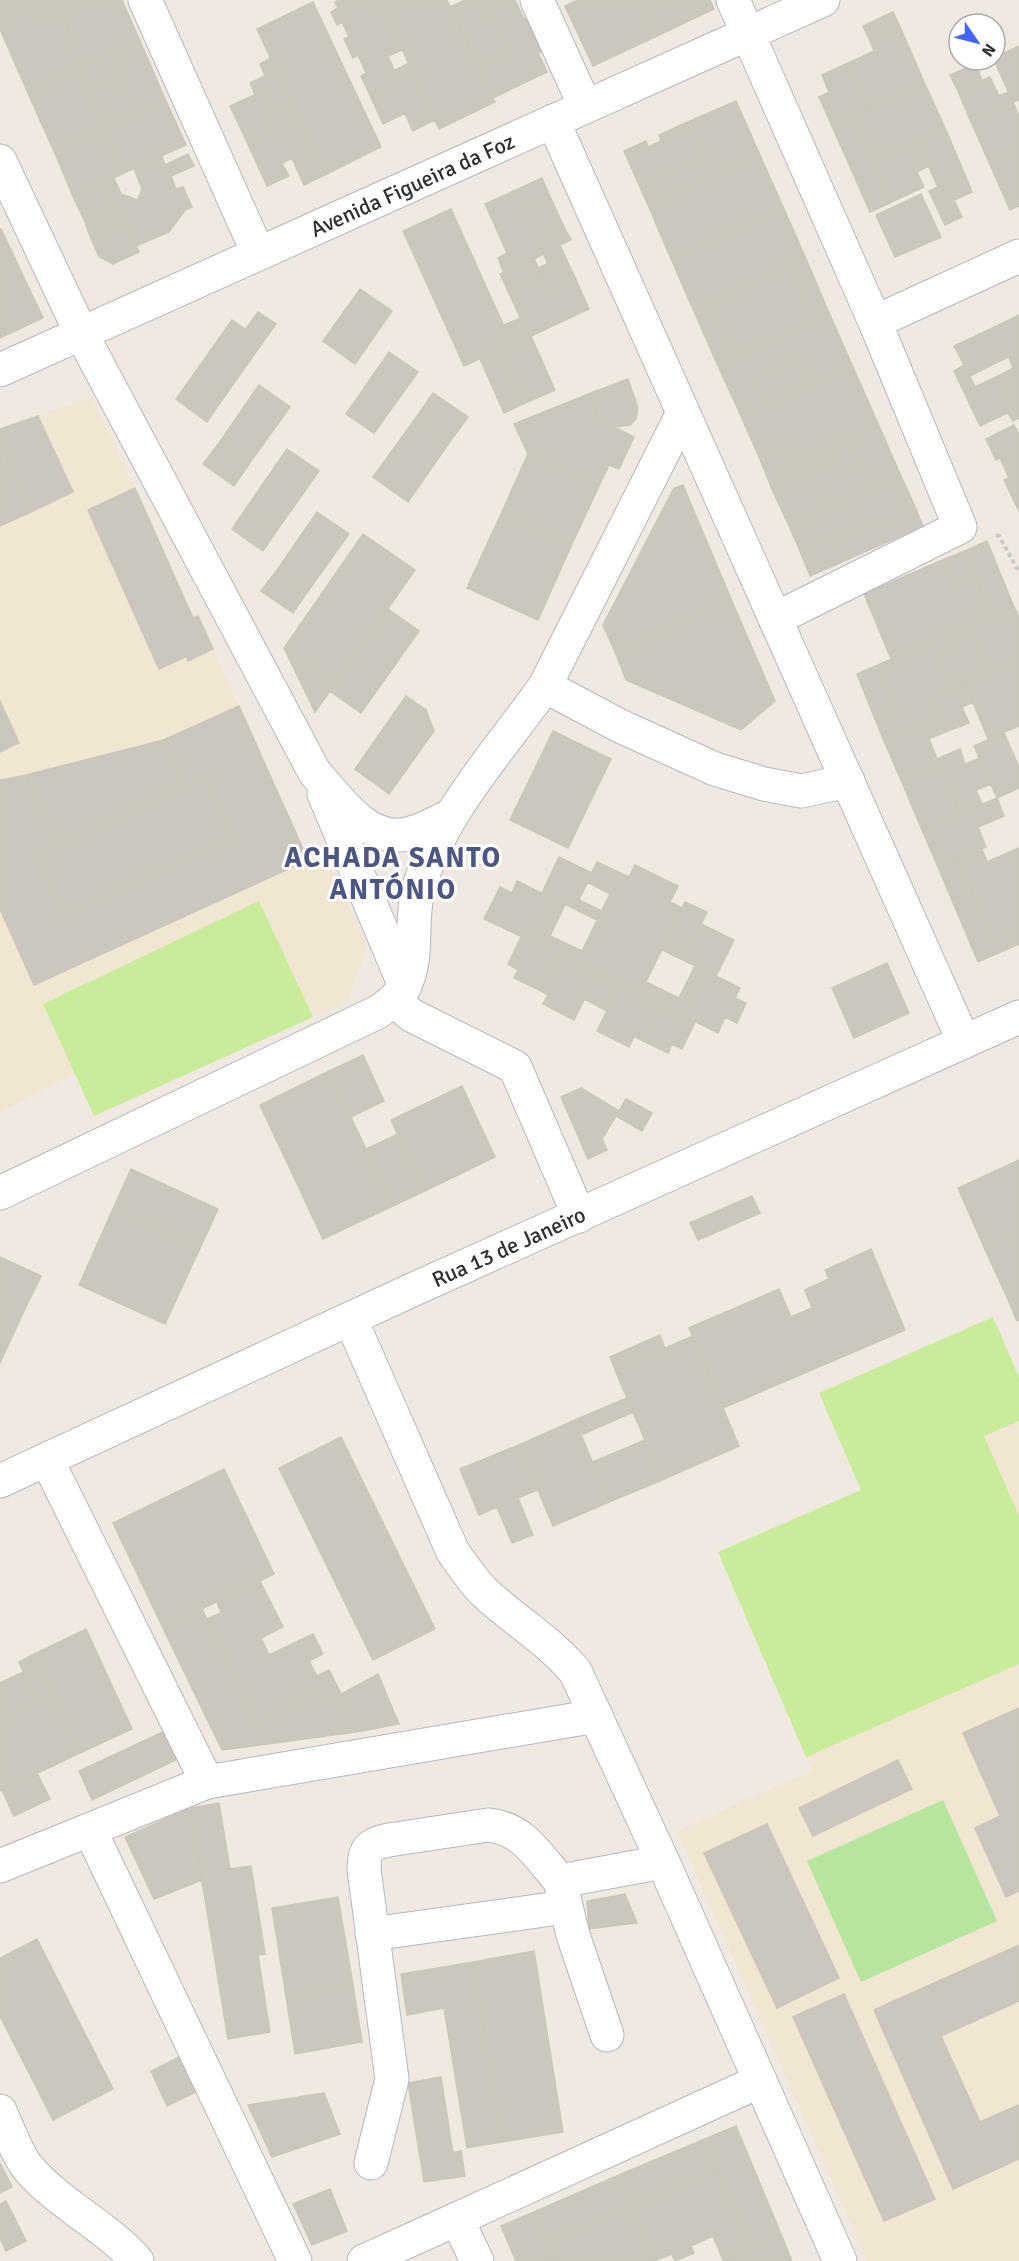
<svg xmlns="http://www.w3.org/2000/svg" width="1019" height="2261" font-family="Signika,sans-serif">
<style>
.education{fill:#f0e6d1}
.green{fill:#b6e59e}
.pitch{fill:#c9ec9a}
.building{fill:#cbc7bf;stroke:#cbc5ba;stroke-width:1.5}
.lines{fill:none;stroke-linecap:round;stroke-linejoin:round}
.minor-casing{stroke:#b4b7c1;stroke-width:35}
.path{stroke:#c9c9c9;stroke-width:4;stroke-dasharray:4.5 3;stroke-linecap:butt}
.minor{stroke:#fff;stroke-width:33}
.labels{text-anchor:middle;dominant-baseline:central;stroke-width:6;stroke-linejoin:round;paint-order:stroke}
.street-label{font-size:22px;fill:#2e2e2e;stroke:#fff}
.district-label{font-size:28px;font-weight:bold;letter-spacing:1.5px;fill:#4d5680;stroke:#fff}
</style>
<rect width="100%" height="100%" fill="#efe9e1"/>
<path class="education" d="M92,397L193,618L198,616L308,860L324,853L367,946L347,1002L94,1116L75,1075L0,1112V429Z
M1019,1421V2261H867L677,1831L813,1770L806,1757L718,1552Z"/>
<path class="green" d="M943,1800L997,1921L861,1982L807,1861Z"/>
<path class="pitch" d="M259,901L313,1017L94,1116L43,1004Z
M993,1317L1019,1377V1421L984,1436L1019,1516V1664L806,1757L718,1552L861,1490L819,1393Z"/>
<path class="building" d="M0,0H90L40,23L34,8L0,23Z
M90,0H122L140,41L77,68L66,42L73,39L62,13Z
M339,0H379L402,50L388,56L394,70L387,74L392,85L370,95L361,76L366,73L358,55L353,58L344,39L349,37L342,22L337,25L331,12L338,8L335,2Z
M379,0H447L495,102L439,129Z
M465,0H476L485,18L492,14L510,52L478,67L450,7Z
M476,0H515L524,19L527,18L543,51L538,53L547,72L493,98L478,67L510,52L492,14L485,18Z
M578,0H637L655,37L593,66L565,6Z
M637,0H710L714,9L655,37Z
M313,2L381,147L325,175L257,29Z
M34,8L40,23L62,13L73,39L66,42L77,68L27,91L0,29V23Z
M893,12L901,29L871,43L863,26Z
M901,29L925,84L869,109L848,63L874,51L871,43Z
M140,41L166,101L104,128L86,87L107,79L112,89L128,83L114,52Z
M1019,46V100L1013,102L994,60L995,57Z
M114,52L128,83L112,89L107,79L86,87L77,68Z
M271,58L292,106L280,112L276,104L271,107L263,91L255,94L250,83L265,76L260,64Z
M409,63L435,120L413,131L405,113L383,124L370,95L392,85L387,74Z
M848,63L869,109L832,126L819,97L829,92L822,75Z
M975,64L982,80L958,91L950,75Z
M77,68L104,128L54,151L27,91Z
M990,77L999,96L1009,92L1013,102L971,122L958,91Z
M925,84L945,128L874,161L854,116Z
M263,91L271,107L265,109L276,131L248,144L230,106Z
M166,101L186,145L124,173L104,128Z
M736,101L760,155L648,205L639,185L705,158L693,131L683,135L679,126Z
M1013,102L1019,116V148L989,162L971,122Z
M276,104L280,112L292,106L325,175L304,185L292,158L282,163L289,176L267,186L248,144L276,131L265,109Z
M854,116L892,202L870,212L832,126Z
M679,126L683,135L693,131L705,158L639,185L624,151L646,141L648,147L661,141L659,135Z
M104,128L124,173L73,196L54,151Z
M945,128L965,175L938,187L917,141Z
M917,141L929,166L917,172L924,187L892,202L874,161Z
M1019,148V206L1010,210L989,162Z
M188,154L194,166L171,176L176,189L183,187L192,207L185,210L169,232L136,246L125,221L90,236L85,222L114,209L102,183L114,178L121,194L138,200L142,189L134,169L162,157L165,165Z
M760,155L784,209L671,259L648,205Z
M965,175L972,192L954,200L946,183Z
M542,178L551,199L525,211L516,190Z
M102,183L114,209L85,222L73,196Z
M946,183L962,217L945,225L929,191Z
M516,190L525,211L551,199L564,227L537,240L544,254L504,273L498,258L507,253L485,204Z
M921,194L941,237L895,257L876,215Z
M451,209L512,344L464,366L403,231Z
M784,209L806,259L693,309L671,259Z
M125,221L139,252L113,264L99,257L90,236Z
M564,227L571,240L560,245L565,256L548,264L537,240Z
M1,229L43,318L0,338V230Z
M565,256L576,280L549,293L538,268Z
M534,259L542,276L508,291L500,274Z
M806,259L824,301L809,307L791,266Z
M791,266L809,307L824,301L830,315L739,356L731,337L725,339L709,302Z
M542,276L549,293L576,280L589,309L529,337L508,291Z
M360,289L392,311L355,364L323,341Z
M709,302L725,339L731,337L739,356L718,366L693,309Z
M258,312L276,324L263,342L245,330Z
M830,315L853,367L811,386L799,359L754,378L765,406L741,416L718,366Z
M1019,315V365L1013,368L1009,357L1000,361L986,331Z
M520,318L529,337L512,344L504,325Z
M232,320L263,342L222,400L191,378Z
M986,331L1000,361L970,376L954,346Z
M531,336L555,390L523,404L498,351Z
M498,351L523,404L504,413L480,359Z
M389,352L418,372L374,433L346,414Z
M799,359L811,386L765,406L754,378Z
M964,365L975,387L964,392L954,371Z
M1019,365V418L1013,421L1008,413L1014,410L998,376Z
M853,367L879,426L798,462L789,444L759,457L741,416Z
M998,376L1014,410L980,426L964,392Z
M191,378L222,400L207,422L176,399Z
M628,379L638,408L636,419L630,425L615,427L597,418L591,393Z
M259,385L290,407L249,464L219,443Z
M433,393L468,417L449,443L415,419Z
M591,393L597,418L634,437L619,469L609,465L599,486L528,454L514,424Z
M38,416L73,492L31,512L0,444V429Z
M415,419L449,443L408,502L373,477Z
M1014,425L1019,434V449L996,460L986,439Z
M879,426L901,476L871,489L849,439Z
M849,439L860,464L843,471L833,446Z
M219,443L249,464L234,486L203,464Z
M0,444L31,512L0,526Z
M789,444L798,462L780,470L786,482L772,489L759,457Z
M833,446L838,459L786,482L780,470Z
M287,449L319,471L278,529L247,507Z
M1019,449V473L1009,478L1000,458Z
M528,454L599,486L571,546L501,514Z
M838,459L843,471L860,464L871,489L826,509L809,472Z
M809,472L826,509L789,526L772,489Z
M1019,473V511L1004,480Z
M901,476L912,500L893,525L848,529L800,551L789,526Z
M683,485L731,599L616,654L603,625L674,488Z
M135,488L193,618L198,616L213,649L188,661L187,656L159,669L88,510Z
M912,500L923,526L844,561L833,535L848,529L893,525Z
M247,507L278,529L263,551L232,529Z
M317,512L349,534L308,591L277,570Z
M501,514L571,546L538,620L467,588Z
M363,534L415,570L335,684L284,648Z
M833,535L844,561L810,576L800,551Z
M987,541L1014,607L992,616L965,551Z
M965,551L976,577L957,586L945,559Z
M945,559L957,586L976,577L992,616L891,659L864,594Z
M277,570L308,591L293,613L261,591Z
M731,599L775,701L741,730L626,680L616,654Z
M1014,607L1019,617V660L990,673L970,626Z
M388,609L419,631L361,713L330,691Z
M970,626L990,673L952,689L936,652L956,644L952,633Z
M952,633L956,644L936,652L952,689L931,698L939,718L884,741L875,719L897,710L878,665Z
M284,648L335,684L315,712Z
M1019,660V726L988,739L965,683Z
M878,665L897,710L875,719L857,674Z
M965,683L973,702L962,707L969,723L945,732L931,698Z
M406,696L426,710L434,731L399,706Z
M0,701L19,743L0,752Z
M239,706L308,860L34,985L0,909V780L26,775L58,846L38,855L64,915L233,838L206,777L185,787L164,740Z
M399,706L434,731L389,794L355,769Z
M939,718L945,732L929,739L939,764L901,780L884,741Z
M553,731L611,759L568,848L510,820Z
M1004,733L1019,767V788L997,798L974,746Z
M164,740L185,787L58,846L26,775Z
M960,749L965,764L980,758L991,784L976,790L982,804L960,814L937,759Z
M939,764L960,814L922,830L901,780Z
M206,777L233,838L64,915L38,855Z
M997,798L1004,816L978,827L986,847L938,867L922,830Z
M1019,848V928L992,939L958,860L982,849L987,862Z
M559,857L592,873L579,900L602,911L597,920L542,893Z
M958,860L992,939L1019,928V944L978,962L938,867Z
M597,862L629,877L635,865L678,886L670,902L682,908L646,982L679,998L695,966L706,971L684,1016L535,943L555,900L565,905L550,936L582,951L610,894L587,882Z
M517,881L555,900L535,943L484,919L500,887L512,893Z
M685,902L707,912L687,953L666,942Z
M701,924L734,940L716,976L662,950L666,942L687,953Z
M521,937L557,954L539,990L514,978L518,970L508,964Z
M557,954L597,974L574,1020L543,1004L548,995L539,990Z
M887,963L909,1013L854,1038L832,988Z
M706,971L740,988L735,998L746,1003L737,1023L725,1017L718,1033L684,1016Z
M597,974L620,985L607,1011L584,999Z
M620,985L661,1005L643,1041L634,1036L629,1047L597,1031Z
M661,1005L695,1022L682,1049L672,1044L668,1053L643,1041Z
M363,1055L384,1101L351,1117L329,1071Z
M329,1071L393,1206L323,1239L260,1105Z
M462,1086L495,1157L425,1191L391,1120Z
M581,1088L619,1111L602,1139L607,1150L588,1159L561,1097Z
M626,1099L652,1113L642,1131L616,1116Z
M398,1134L425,1191L393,1206L366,1149Z
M1019,1160V1231L984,1247L958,1188Z
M131,1169L218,1209L200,1248L113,1209Z
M752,1196L760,1213L698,1240L690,1223Z
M113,1209L200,1248L165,1324L79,1285Z
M1019,1231V1291L1007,1297L984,1247Z
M871,1249L905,1330L723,1408L689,1328L779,1289L791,1317L812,1308L805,1290L829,1279L825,1270Z
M0,1257L41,1276L22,1315L0,1305Z
M1019,1291V1320L1017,1321L1007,1297Z
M0,1305L22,1315L0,1363Z
M660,1335L665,1349L615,1370L610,1357Z
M693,1336L739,1446L662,1480L615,1370Z
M627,1398L633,1412L581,1435L575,1420Z
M575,1420L609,1502L553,1526L519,1445Z
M341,1437L435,1629L373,1660L279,1468Z
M645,1440L662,1480L609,1502L593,1462Z
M519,1445L537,1490L518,1498L533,1535L512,1543L497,1507L479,1515L460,1469Z
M224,1469L274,1574L163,1628L113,1523Z
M260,1581L283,1627L261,1638L269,1655L313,1634L323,1654L309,1661L317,1676L329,1670L341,1694L320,1704L314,1690L292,1701L294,1706L257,1724L207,1619L221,1613L217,1602Z
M202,1609L257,1724L294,1706L292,1701L314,1690L320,1704L341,1694L357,1732L222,1750L163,1628Z
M86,1629L132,1729L80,1753L34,1654Z
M34,1654L52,1694L37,1701L19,1662Z
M23,1672L37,1701L0,1719V1683Z
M378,1674L399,1724L357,1732L341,1694Z
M52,1694L80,1753L0,1791V1719Z
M1019,1708V1891L1006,1897L975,1828L1000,1816L963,1733Z
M167,1730L180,1758L92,1800L79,1771Z
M898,1760L912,1789L813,1836L799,1808Z
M37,1773L50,1799L14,1816L2,1790Z
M219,1803L230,1869L251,1866L265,1954L258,1955L270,2032L228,2039L190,1808Z
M190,1808L202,1880L154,1899L125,1837Z
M767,1824L839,1978L777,2008L704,1853Z
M625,1894L637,1923L589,1929L587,1901Z
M338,1897L353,1985L286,1996L272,1908Z
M37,1939L113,2089L53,2120L0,2016V1958Z
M1019,1945V2001L941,2036L980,2122L1019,2105V2159L953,2189L874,2010Z
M534,1951L563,2132L502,2142L473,1962Z
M473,1962L502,2142L467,2148L444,2008L407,2015L401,1974Z
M353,1985L362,2042L295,2054L286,1996Z
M844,1994L935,2199L884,2221L793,2017Z
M181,2056L198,2091L167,2106L151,2071Z
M441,2077L453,2153L461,2151L465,2176L424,2182L408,2083Z
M324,2093L340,2134L272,2157L248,2105Z
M736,2126L781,2234L750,2248L705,2139Z
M705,2139L718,2170L632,2206L619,2175Z
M0,2163L12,2187L0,2193Z
M718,2170L750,2248L723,2260L713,2236L691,2246L694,2253L675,2261L672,2254L654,2261L632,2206Z
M619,2175L632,2206L547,2243L534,2212Z
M330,2189L347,2231L312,2245L293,2204Z
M6,2201L26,2241L6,2251L0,2238V2204Z
M632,2206L654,2261H554L547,2243Z
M534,2212L547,2243L554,2261H516L501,2226Z
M781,2234L792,2261H723V2260Z"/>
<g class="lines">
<g class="minor-casing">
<g id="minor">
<path d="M145,0L258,253"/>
<path d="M537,0L585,106"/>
<path d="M733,0L875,322L960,527L775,619"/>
<path d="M553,121L964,1042"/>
<path d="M0,161L81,333L315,773C339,799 367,843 407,834C422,831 437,822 450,816"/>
<path d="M875,322L1019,256"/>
<path id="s1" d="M0,370L823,0"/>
<path d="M545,686L683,413"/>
<path d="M324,794L405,986"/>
<path d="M394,1000L411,1015L515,1067L579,1216"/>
<path d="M0,1193L378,1012C388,1005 398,998 404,987C420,957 409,919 419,887C442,811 500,750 545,686L620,726L715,769L764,784L801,791L848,781"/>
<path d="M351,1320L453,1552C463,1566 472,1580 484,1592C515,1621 546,1638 575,1671L663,1862L840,2261"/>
<path d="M47,1460L207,1782L596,1716"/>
<path id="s2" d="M0,1481L412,1290L1019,1017"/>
<path d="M90,1830L295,2261"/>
<path d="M0,1866L207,1782"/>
<path d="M372,1934L566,1907"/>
<path d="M607,2035L573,1935L560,1881L663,1862"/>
<path d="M0,2111C8,2128 17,2155 29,2169C60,2205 105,2225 137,2261"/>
<path d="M371,2163L392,2079L364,1869C364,1849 369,1844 389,1840L488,1825C523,1828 538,1856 560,1881"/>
<path d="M457,2219L760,2081"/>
<path d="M364,2261L457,2219L477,2261"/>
</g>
</g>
<path class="path" d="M996,535L999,536L1019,572"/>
<use href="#minor" class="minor"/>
</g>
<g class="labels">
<g class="street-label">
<text stroke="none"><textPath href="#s1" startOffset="452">Avenida Figueira da Foz</textPath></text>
<text stroke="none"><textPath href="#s2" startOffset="560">Rua 13 de Janeiro</textPath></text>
</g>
<g class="district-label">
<text x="393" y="858">ACHADA SANTO<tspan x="393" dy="32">ANTÓNIO</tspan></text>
</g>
</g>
<g transform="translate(977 42) rotate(125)"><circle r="28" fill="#ffffff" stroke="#ababab" stroke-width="1.5"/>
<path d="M0-4.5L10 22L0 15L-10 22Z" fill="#4264fb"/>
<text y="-9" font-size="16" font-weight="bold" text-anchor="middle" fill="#2e2e2e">N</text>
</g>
</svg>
